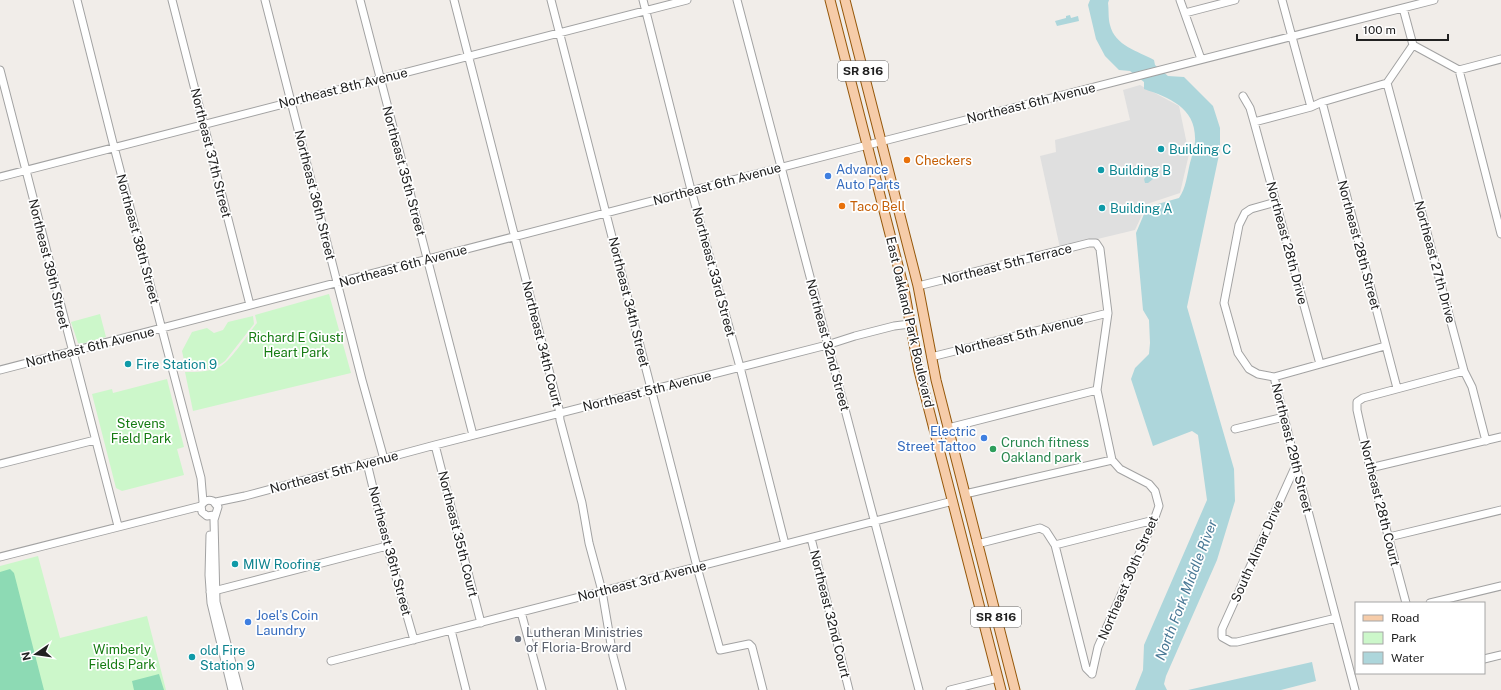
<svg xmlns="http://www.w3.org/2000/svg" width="1501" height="690" font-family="'Public Sans',sans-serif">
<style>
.residential{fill:#dfdfdf}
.park{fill:#ccf7ca}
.pitch{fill:#8ddab4}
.water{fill:#add6db}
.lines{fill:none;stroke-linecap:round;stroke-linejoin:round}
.minor-casing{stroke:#a2a2a2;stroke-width:9}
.major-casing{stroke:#95570a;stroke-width:11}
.minor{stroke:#fff;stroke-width:7}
.major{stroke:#f6cca9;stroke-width:9}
.culture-dot{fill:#0f9aa8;stroke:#fff;stroke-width:1.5}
.food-dot{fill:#e8710a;stroke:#fff;stroke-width:1.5}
.shop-dot{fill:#3f7fe0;stroke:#fff;stroke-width:1.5}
.leisure-dot{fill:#2e9e5b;stroke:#fff;stroke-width:1.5}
.worship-dot{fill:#6b7280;stroke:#fff;stroke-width:1.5}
.labels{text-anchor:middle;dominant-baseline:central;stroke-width:3.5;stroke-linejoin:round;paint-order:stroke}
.shield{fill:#fff;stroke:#646464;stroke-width:1}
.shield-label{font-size:12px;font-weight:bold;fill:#212121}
.street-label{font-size:13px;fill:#212121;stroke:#fff}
.culture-label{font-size:13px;fill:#0d838f;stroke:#fff;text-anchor:start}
.food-label{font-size:13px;fill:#c56008;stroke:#fff;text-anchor:start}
.shop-label{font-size:13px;fill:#366cbe;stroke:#fff;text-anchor:start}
.park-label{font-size:13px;fill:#167c13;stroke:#fff}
.leisure-label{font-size:13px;fill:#27864d;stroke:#fff;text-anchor:start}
.worship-label{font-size:13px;fill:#5b616d;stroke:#fff;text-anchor:start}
.water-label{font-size:14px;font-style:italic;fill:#497895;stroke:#fff}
</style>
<rect width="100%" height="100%" fill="#f1ede9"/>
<path class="residential" d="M1140,85L1179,106L1189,154L1180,193L1147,204L1135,230L1060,248L1040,156L1056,152L1055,140L1130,120L1123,90Z"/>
<path class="park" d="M329,294L351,373L193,411L185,372C197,372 210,372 221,366C232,359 248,334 257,323L255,315Z
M100,314L106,337L81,344L78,343L71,322Z
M253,316L254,324L225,361C213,370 201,371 186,369L182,351L192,332L207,328L214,333L223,330L228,322Z
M167,379L184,447L177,449L184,475L122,491L116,488L92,394L112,389L113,393Z
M38,556L60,638L147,616L166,690H0V566Z"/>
<path class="pitch" d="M10,569L14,573L44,690H0V572Z
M159,674L164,690H134L132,681Z"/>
<path class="water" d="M1090,0H1109L1108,3C1109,10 1108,18 1110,25C1115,46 1138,51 1154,60L1155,65L1168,76L1184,77L1213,106L1220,128V150L1187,307L1234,469L1235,501L1217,560L1166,676L1164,684L1167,690H1135L1143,670L1144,645L1207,500L1198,435L1192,431L1153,446L1131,379L1135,368L1149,354L1150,343L1149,320L1143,310L1136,233L1147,207L1179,198C1186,188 1187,175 1190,163C1192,156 1194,149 1195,142C1197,108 1170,98 1144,89V82L1130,71L1119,70L1105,56L1096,39L1088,5Z
M1070,15L1071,18L1078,16L1079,21L1057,26L1055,21L1066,18V16Z
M1151,171L1155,174L1153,179L1148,183H1145L1144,179Z
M1312,662L1316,681L1281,690H1188Z"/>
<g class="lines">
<g class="minor-casing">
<path id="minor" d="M77,0L113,143L201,478L203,502
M172,0L250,305
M265,0L362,380L384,459
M360,0L473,435
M454,0L559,409L560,420L582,503L589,543L602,591L613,656L622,690
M551,0L697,567L720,650L749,644L752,647L763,690
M643,0L690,186L740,367L785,544
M737,0L919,690
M1180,0L1201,59
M1282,0L1311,107
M1403,8L1413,45
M1185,13L1235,0
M1413,45L1459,70L1501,59
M0,70L118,526
M1459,70L1501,234
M1387,83L1464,371L1472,387L1486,441
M1243,96L1250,108L1254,122L1320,364
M1322,102L1397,388
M1254,122L1311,107L1322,102L1387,83L1413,45
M0,177L687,0
M1276,202L1251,209L1245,213L1239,225L1224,303L1238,353L1249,369L1258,374L1274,377L1385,346
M918,286L1089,243H1096L1100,249L1108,313L1097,390L1112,460L1120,469L1149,484L1155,491L1159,506L1154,520L1098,647L1092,674
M931,357L1108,313
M0,370L860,147L1434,0
M1274,377L1296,465L1355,690
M948,428L1097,390
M1235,429L1284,417
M435,445L481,623
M367,463L387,546L414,640
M0,464L95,440
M1296,465L1222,629V637L1231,642H1237L1336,618
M1370,468L1501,437
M965,494L1112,460
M216,502L245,496L435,445L827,345L855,336L894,326L910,324
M214,515L207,516L202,512L201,506C204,501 207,499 213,501L218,507L214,520L216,602L239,690
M210,535L209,575L211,603L232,690
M1389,537L1501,510
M811,538L849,690
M977,544L1040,528L1046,531L1055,545L1086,668L1092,674
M1055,545L1154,520
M0,557L201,506
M210,592L387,546
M1406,603L1370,468L1357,410V402L1363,398L1464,371
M1430,603L1501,586
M521,612L542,690
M451,630L466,690
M1484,659L1501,655
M331,661L953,501
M950,690L998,678"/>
</g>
<g class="major-casing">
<path id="major" d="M830,0L904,289L919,371L1001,690
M845,0L918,286L936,380L1015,690"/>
</g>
<use href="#minor" class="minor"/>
<use href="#major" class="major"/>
</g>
<g class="culture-dot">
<circle cx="1161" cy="149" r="4"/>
<circle cx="1101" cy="170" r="4"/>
<circle cx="1102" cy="208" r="4"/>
<circle cx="128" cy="364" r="4"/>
<circle cx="235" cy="564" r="4"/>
<circle cx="192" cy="657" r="4"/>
</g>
<g class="food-dot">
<circle cx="907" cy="160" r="4"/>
<circle cx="842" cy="206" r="4"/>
</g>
<g class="shop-dot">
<circle cx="828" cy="176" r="4"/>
<circle cx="984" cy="438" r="4"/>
<circle cx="248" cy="622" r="4"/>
</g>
<circle class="leisure-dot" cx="993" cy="449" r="4"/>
<circle class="worship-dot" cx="518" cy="639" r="4"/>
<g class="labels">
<g class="shield">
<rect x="838" y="61" width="50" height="20" rx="3"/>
<rect x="971" y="607" width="50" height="20" rx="3"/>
</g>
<g class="shield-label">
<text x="863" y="71">SR 816</text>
<text x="996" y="617">SR 816</text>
</g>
<g class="street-label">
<text transform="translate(343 88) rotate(-14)">Northeast 8th Avenue</text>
<text transform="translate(1031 103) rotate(-14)">Northeast 6th Avenue</text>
<text transform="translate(211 153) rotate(76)">Northeast 37th Street</text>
<text transform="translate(404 171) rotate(75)">Northeast 35th Street</text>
<text transform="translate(717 184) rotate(-15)">Northeast 6th Avenue</text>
<text transform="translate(315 195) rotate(76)">Northeast 36th Street</text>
<text transform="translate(138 239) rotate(75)">Northeast 38th Street</text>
<text transform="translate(1287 243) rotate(75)">Northeast 28th Drive</text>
<text transform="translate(1359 245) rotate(75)">Northeast 28th Street</text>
<text transform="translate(1435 262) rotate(75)">Northeast 27th Drive</text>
<text transform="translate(49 264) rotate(76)">Northeast 39th Street</text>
<text transform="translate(1007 264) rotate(-14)">Northeast 5th Terrace</text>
<text transform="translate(403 266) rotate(-15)">Northeast 6th Avenue</text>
<text transform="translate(714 272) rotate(75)">Northeast 33rd Street</text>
<text transform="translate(629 302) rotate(76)">Northeast 34th Street</text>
<text transform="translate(910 322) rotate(77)">East Oakland Park Boulevard</text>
<text transform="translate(1019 335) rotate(-14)">Northeast 5th Avenue</text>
<text transform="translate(542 344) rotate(76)">Northeast 34th Court</text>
<text transform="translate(828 345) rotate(75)">Northeast 32nd Street</text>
<text transform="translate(90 347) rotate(-14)">Northeast 6th Avenue</text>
<text transform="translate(647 391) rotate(-14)">Northeast 5th Avenue</text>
<text transform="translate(1292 448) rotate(76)">Northeast 29th Street</text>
<text transform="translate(334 472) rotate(-15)">Northeast 5th Avenue</text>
<text transform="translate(1380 503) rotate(76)">Northeast 28th Court</text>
<text transform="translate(458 534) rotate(76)">Northeast 35th Court</text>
<text transform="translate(390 551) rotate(75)">Northeast 36th Street</text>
<text transform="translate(1257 551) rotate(-66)">South Almar Drive</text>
<text transform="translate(1128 578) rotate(-67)">Northeast 30th Street</text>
<text transform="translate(642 581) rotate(-14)">Northeast 3rd Avenue</text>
<text transform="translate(830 614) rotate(76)">Northeast 32nd Court</text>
</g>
<g class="culture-label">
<text x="1169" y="149">Building C</text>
<text x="1109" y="170">Building B</text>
<text x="1110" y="208">Building A</text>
<text x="136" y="364">Fire Station 9</text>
<text x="243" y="564">MIW Roofing</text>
<text x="200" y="650">old Fire<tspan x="200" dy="15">Station 9</tspan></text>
</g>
<g class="food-label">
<text x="915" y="160">Checkers</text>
<text x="850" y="206">Taco Bell</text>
</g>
<g class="shop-label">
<text x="836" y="169">Advance<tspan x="836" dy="15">Auto Parts</tspan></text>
<text x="976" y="431" text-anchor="end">Electric<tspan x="976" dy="15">Street Tattoo</tspan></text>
<text x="256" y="615">Joel's Coin<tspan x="256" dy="15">Laundry</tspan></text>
</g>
<g class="park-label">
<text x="296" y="337">Richard E Giusti<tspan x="296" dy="15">Heart Park</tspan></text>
<text x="141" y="423">Stevens<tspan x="141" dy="15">Field Park</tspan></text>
<text x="122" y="649">Wimberly<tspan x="122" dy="15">Fields Park</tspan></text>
</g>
<g class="leisure-label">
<text x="1001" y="442">Crunch fitness<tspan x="1001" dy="15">Oakland park</tspan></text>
</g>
<g class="worship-label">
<text x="526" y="632">Lutheran Ministries<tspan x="526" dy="15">of Floria-Broward</tspan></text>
</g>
<g class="water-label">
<text transform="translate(1186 590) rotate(-69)">North Fork Middle River</text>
</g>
</g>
<rect x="1355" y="602" width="130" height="72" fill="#ffffff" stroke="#a6a6a6"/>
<rect x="1363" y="615" width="20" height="6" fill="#f6cca9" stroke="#a6a6a6"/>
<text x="1391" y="622" font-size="12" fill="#212121">Road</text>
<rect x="1363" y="632" width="20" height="12" fill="#ccf7ca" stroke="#a6a6a6"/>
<text x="1391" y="642" font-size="12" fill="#212121">Park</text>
<rect x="1363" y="652" width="20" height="12" fill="#add6db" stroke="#a6a6a6"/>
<text x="1391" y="662" font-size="12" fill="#212121">Water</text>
<g transform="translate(36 654) rotate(257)" stroke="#ffffff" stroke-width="3" paint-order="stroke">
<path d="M0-3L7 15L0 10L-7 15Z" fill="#212121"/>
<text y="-6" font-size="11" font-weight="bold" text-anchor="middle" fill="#212121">N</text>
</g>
<path d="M1357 34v6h91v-6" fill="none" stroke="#212121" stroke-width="2"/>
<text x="1363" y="34" font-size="12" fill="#212121" stroke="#ffffff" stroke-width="3" paint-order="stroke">100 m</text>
</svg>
